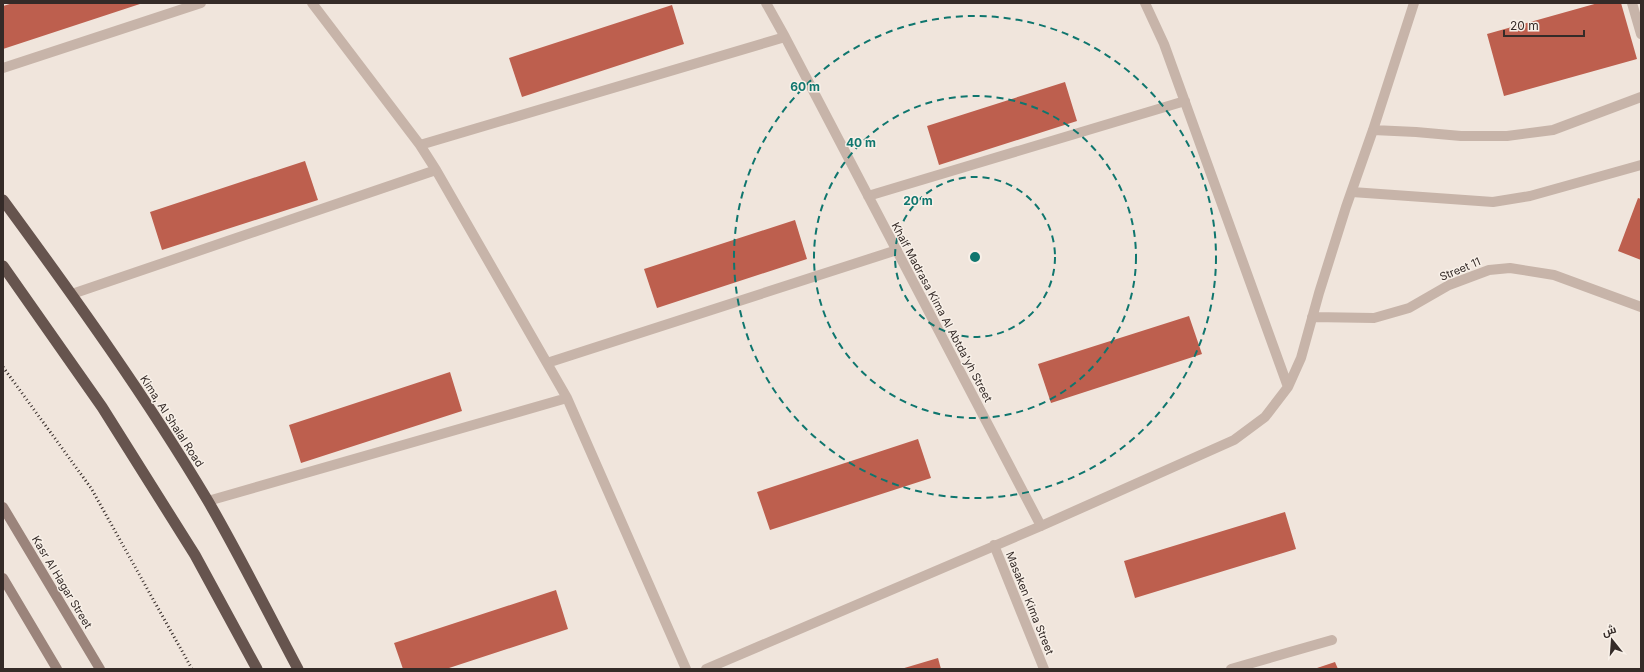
<svg xmlns="http://www.w3.org/2000/svg" width="1644" height="672" font-family="Inter,Cairo,sans-serif">
<style>
.building{fill:#bd5f4e}
.lines{fill:none;stroke-linecap:round;stroke-linejoin:round}
.minor{stroke:#c7b4a9;stroke-width:10}
.secondary{stroke:#9b847b;stroke-width:10}
.trunk{stroke:#66544e;stroke-width:11}
.rail{stroke:#352b28;stroke-width:3;stroke-dasharray:1 3;stroke-linecap:butt}
.ring{fill:none;stroke:#0f766e;stroke-width:2;stroke-dasharray:7 5}
.labels{text-anchor:middle;dominant-baseline:central;stroke-width:3;stroke-linejoin:round;paint-order:stroke}
.street-label{font-size:11px;fill:#352b28;stroke:#f8f0e8}
.centre{fill:#0f766e;stroke:#f8f0e8;stroke-width:2}
.ring-label{font-size:12px;text-anchor:middle;font-weight:bold;fill:#0f766e;stroke:#f8f0e8;stroke-width:3;stroke-linejoin:round;paint-order:stroke}
</style>
<rect width="100%" height="100%" fill="#f0e5dc"/>
<path class="building" d="M13,3H143L3,49V6Z
M1598,3H1621L1637,59L1504,96L1487,34Z
M672,5L684,44L522,97L509,58Z
M1065,82L1077,121L939,165L927,126Z
M305,161L318,200L162,250L150,212Z
M1638,198L1641,199V260L1618,251Z
M795,220L807,259L657,308L644,269Z
M1189,316L1202,354L1051,403L1038,364Z
M450,372L462,411L301,463L289,425Z
M918,439L931,478L770,530L757,492Z
M1285,512L1296,549L1135,598L1124,561Z
M556,590L568,629L446,669H403L394,643Z
M938,658L941,669H901Z
M1335,662L1338,669H1314Z"/>
<g class="lines">
<path class="minor" d="M312,3L420,145L436,170L567,398L686,669
M766,3L785,37L1041,526
M1145,3L1164,44L1288,387
M1632,3L1641,34
M3,68L201,3
M1373,130L1416,132L1461,136H1507L1553,130L1641,97
M420,145L785,37
M1352,192L1493,202L1530,196L1641,165
M868,196L1185,101
M72,294L436,170
M1312,317L1374,318L1409,308L1449,285L1489,270L1510,268L1554,275L1641,307
M547,363L897,250
M208,501L567,398
M994,545L1044,669
M706,669L1041,526L1234,440L1265,417L1288,387L1301,358L1319,293L1346,207L1373,130L1414,3
M1231,669L1332,640"/>
<path class="secondary" d="M3,507L100,669
M3,578L57,669"/>
<path class="trunk" d="M3,200C75,298 146,397 208,501C240,556 268,613 298,669
M3,266L102,407L195,555L257,669"/>
<path class="rail" d="M3,367L91,488L192,669"/>
</g>
<g class="ring">
<circle cx="975" cy="257" r="80"/>
<circle cx="975" cy="257" r="161"/>
<circle cx="975" cy="257" r="241"/>
</g>
<g class="labels">
<g class="street-label">
<text transform="translate(1460 269) rotate(-23)">Street 11</text>
<text transform="translate(942 312) rotate(62)">Khalf Madrasa Kima Al Abtda'yh Street</text>
<text transform="translate(172 421) rotate(57)">Kima, Al Shalal Road</text>
<text transform="translate(62 582) rotate(59)">Kasr Al Hagar Street</text>
<text transform="translate(1030 603) rotate(68)">Masaken Kima Street</text>
</g>
</g>
<circle cx="975" cy="257" r="6" class="centre"/>
<g class="ring-label">
<text x="805" y="91">60 m</text>
<text x="861" y="147">40 m</text>
<text x="918" y="205">20 m</text>
</g>
<rect width="1644" height="672" fill="none" stroke="#352b28" stroke-width="8"/>
<g transform="translate(1612 640) rotate(343)" stroke="#f8f0e8" stroke-width="3" paint-order="stroke">
<path d="M0-3L7 15L0 10L-7 15Z" fill="#352b28"/>
<text y="-6" font-size="11" font-weight="bold" text-anchor="middle" fill="#352b28">ش</text>
</g>
<path d="M1504 30v6h80v-6" fill="none" stroke="#352b28" stroke-width="2"/>
<text x="1510" y="30" font-size="12" fill="#352b28" stroke="#f8f0e8" stroke-width="3" paint-order="stroke">20 m</text>
</svg>
